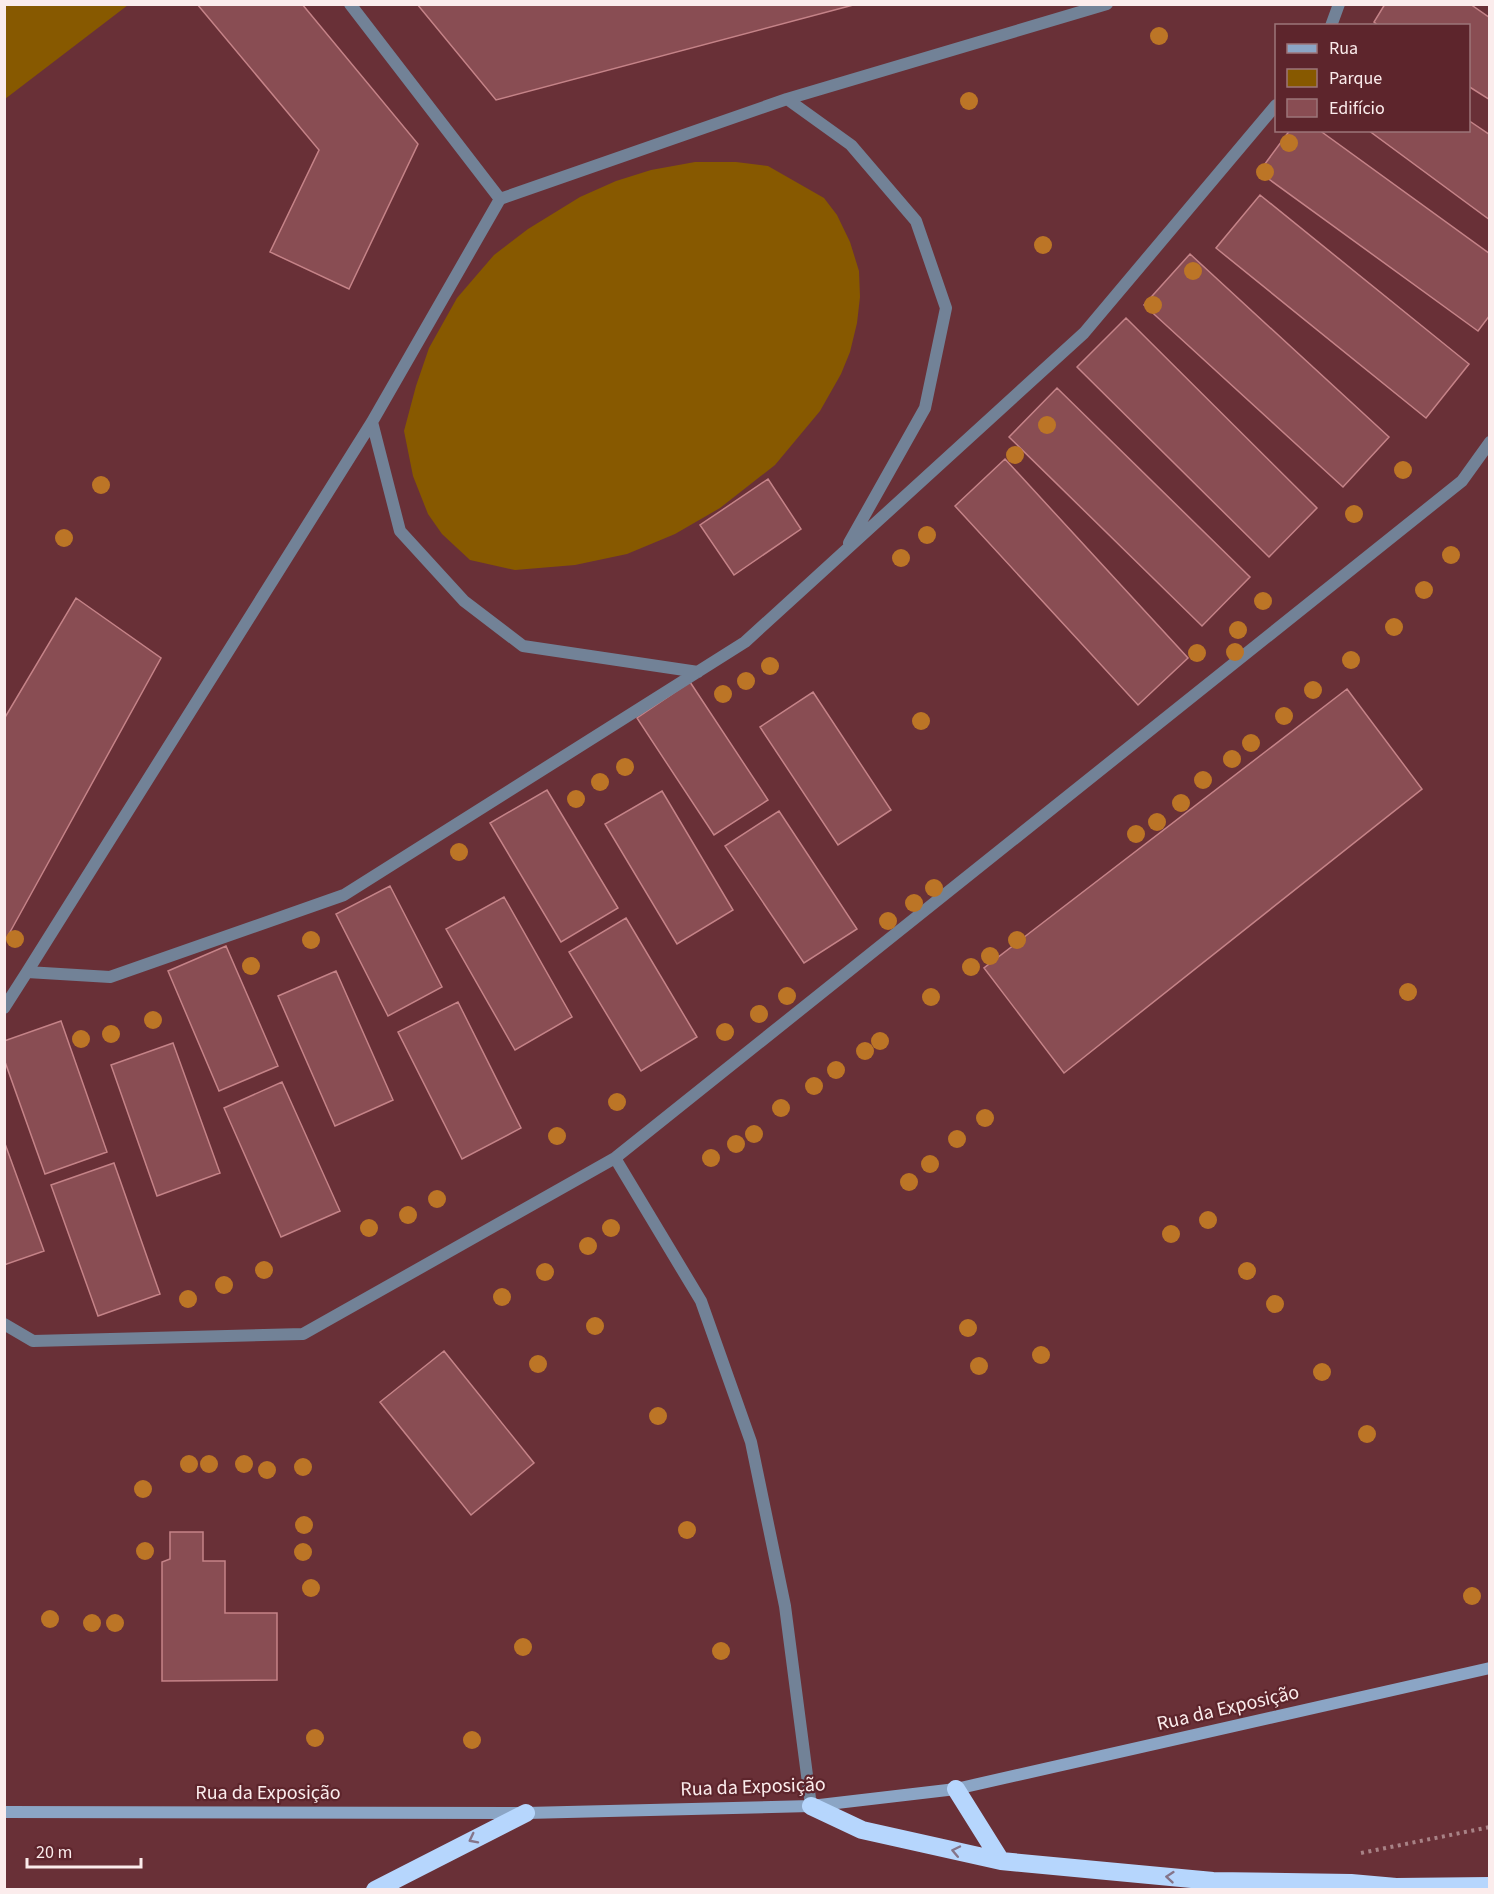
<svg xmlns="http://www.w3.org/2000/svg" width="1494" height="1894" font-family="'Source Sans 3',sans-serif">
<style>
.green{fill:#875900}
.building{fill:#894d53;stroke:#c58388;stroke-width:1.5}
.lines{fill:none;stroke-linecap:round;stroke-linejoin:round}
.path{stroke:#a88286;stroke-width:4;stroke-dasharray:3 4.5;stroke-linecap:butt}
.lane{stroke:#728297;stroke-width:12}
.secondary{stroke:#8ba5c5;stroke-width:12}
.highway{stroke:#b6d6fd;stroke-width:18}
.tree{fill:#bc7526}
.oneway{stroke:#85758a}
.labels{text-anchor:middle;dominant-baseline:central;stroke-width:4.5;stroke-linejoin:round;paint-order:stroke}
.street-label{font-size:20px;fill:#fbecec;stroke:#5d252c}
</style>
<rect width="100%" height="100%" fill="#693037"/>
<path class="green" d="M5,4H128V5L5,99Z
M695,162H736L768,166L824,198L837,215L850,242L859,271L860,297L857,323L850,352L841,374L820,411L775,465L720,508L675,534L627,554L575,565L515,570L470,560L442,534L428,514L413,476L404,431L416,386L429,348L457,298L494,255L528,229L580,197L616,181L651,170Z"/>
<path class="building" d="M197,4H302L418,144L349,289L270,252L319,150Z
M417,4H857L496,100Z
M1385,4H1470L1490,18V100L1468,86V26H1379L1374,22Z
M1468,120L1490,135V220L1368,130H1468Z
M1290,130H1319L1490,254V315L1478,331L1259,172Z
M1260,195L1469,364L1426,418L1216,248Z
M1190,254L1389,437L1343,487L1144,305Z
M1126,318L1317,508L1269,557L1077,367Z
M1057,388L1250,577L1202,626L1009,437Z
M1005,459L1188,658L1138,705L955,506Z
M768,479L801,529L734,575L700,525Z
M76,598L161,658L4,943V719Z
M690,682L768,800L714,835L637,718Z
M1347,689L1422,789L1064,1073L984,968Z
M813,692L891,810L838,845L760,727Z
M547,790L618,908L561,942L490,823Z
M662,791L733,910L677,944L605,824Z
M779,811L857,929L804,963L725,846Z
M390,886L442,987L388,1016L336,914Z
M504,897L572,1017L515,1050L446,929Z
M626,918L697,1037L641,1071L569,952Z
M226,946L278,1066L219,1091L168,971Z
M336,971L393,1100L335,1126L278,996Z
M458,1002L521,1128L462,1159L398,1032Z
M61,1021L107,1152L45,1174L4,1059V1041Z
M173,1043L220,1173L157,1196L111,1065Z
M282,1082L340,1211L281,1237L224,1108Z
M4,1141L44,1251L4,1265Z
M114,1163L160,1294L98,1316L51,1185Z
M444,1351L534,1463L471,1515L380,1402Z
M170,1532H203V1561H225V1613H277V1680L162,1681V1562L170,1559Z"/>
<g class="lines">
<path class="path" d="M1361,1853L1490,1827"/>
<path class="lane" d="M350,4L500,199
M1107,4L787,99L500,199L372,422L27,972L110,977L344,895L745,642L1084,333L1276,105
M1331,26L1339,4
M787,99L851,145L916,221L946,308L925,408L849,543
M372,422L400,531L464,601L523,646L698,672
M4,1008L27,972
M615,1158L701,1301L751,1442L785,1606L811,1806
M4,1324L33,1341L303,1334L615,1158L1462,481L1490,442"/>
<path class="secondary" d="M4,1812L526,1813L811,1806L956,1789L1490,1668"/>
<path class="highway" d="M956,1789L1001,1861
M811,1806L862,1830L1001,1861L1213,1881L1351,1883L1396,1887
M1386,1888L1396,1887L1490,1886
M375,1890L526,1813"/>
</g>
<g class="tree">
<circle cx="1159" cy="36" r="9"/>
<circle cx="969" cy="101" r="9"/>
<circle cx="1289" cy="143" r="9"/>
<circle cx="1265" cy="172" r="9"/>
<circle cx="1043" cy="245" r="9"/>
<circle cx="1193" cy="271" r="9"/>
<circle cx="1153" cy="305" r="9"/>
<circle cx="1047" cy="425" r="9"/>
<circle cx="1015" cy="455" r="9"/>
<circle cx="1403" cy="470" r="9"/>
<circle cx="101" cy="485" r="9"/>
<circle cx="1354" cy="514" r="9"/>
<circle cx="927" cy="535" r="9"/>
<circle cx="64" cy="538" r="9"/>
<circle cx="1451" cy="555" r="9"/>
<circle cx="901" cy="558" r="9"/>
<circle cx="1424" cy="590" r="9"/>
<circle cx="1263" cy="601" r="9"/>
<circle cx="1394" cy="627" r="9"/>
<circle cx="1238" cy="630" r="9"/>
<circle cx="1235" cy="652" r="9"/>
<circle cx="1197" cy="653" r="9"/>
<circle cx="1351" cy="660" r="9"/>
<circle cx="770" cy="666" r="9"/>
<circle cx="746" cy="681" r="9"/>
<circle cx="1313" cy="690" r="9"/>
<circle cx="723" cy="694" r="9"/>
<circle cx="1284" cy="716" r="9"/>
<circle cx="921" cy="721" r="9"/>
<circle cx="1251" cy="743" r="9"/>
<circle cx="1232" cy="759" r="9"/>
<circle cx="625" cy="767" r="9"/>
<circle cx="1203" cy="780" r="9"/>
<circle cx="600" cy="782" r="9"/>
<circle cx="576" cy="799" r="9"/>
<circle cx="1181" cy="803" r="9"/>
<circle cx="1157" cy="822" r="9"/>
<circle cx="1136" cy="834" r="9"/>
<circle cx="459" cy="852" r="9"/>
<circle cx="934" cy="888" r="9"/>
<circle cx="914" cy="903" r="9"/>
<circle cx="888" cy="921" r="9"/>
<circle cx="15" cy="939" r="9"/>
<circle cx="311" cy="940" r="9"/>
<circle cx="1017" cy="940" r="9"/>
<circle cx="990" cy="956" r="9"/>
<circle cx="251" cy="966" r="9"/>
<circle cx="971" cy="967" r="9"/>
<circle cx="1408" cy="992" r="9"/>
<circle cx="787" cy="996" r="9"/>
<circle cx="931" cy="997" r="9"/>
<circle cx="759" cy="1014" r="9"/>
<circle cx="153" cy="1020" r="9"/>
<circle cx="725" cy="1032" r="9"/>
<circle cx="111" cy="1034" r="9"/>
<circle cx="81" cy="1039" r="9"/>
<circle cx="880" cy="1041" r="9"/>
<circle cx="865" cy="1051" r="9"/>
<circle cx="836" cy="1070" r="9"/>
<circle cx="814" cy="1086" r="9"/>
<circle cx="617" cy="1102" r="9"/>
<circle cx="781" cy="1108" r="9"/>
<circle cx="985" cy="1118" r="9"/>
<circle cx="754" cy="1134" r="9"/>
<circle cx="557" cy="1136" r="9"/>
<circle cx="957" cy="1139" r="9"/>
<circle cx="736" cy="1144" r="9"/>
<circle cx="711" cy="1158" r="9"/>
<circle cx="930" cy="1164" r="9"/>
<circle cx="909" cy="1182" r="9"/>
<circle cx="437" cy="1199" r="9"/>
<circle cx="408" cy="1215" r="9"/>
<circle cx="1208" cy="1220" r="9"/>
<circle cx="369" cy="1228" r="9"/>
<circle cx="611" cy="1228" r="9"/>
<circle cx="1171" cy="1234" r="9"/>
<circle cx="588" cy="1246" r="9"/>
<circle cx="264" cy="1270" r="9"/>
<circle cx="1247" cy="1271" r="9"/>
<circle cx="545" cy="1272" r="9"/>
<circle cx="224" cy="1285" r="9"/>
<circle cx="502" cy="1297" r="9"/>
<circle cx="188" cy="1299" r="9"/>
<circle cx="1275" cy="1304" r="9"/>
<circle cx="595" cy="1326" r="9"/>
<circle cx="968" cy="1328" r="9"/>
<circle cx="1041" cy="1355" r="9"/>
<circle cx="538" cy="1364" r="9"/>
<circle cx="979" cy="1366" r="9"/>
<circle cx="1322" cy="1372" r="9"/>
<circle cx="658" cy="1416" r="9"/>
<circle cx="1367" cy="1434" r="9"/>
<circle cx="189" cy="1464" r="9"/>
<circle cx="209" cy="1464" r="9"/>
<circle cx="244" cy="1464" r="9"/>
<circle cx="303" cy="1467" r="9"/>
<circle cx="267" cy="1470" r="9"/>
<circle cx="143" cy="1489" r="9"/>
<circle cx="304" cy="1525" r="9"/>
<circle cx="687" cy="1530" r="9"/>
<circle cx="145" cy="1551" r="9"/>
<circle cx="303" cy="1552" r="9"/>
<circle cx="311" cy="1588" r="9"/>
<circle cx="1472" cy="1596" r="9"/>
<circle cx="50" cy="1619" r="9"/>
<circle cx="92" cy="1623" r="9"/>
<circle cx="115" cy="1623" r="9"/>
<circle cx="523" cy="1647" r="9"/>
<circle cx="721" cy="1651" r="9"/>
<circle cx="315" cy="1738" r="9"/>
<circle cx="472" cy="1740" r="9"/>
</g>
<defs><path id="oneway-chevron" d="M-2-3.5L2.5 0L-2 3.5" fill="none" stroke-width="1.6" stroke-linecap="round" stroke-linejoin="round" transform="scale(1.5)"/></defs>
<g class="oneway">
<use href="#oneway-chevron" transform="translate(473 1839) rotate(153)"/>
<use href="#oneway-chevron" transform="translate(956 1851) rotate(-168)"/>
<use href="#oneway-chevron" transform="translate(1170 1877) rotate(-175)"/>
</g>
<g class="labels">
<g class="street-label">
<text transform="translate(1228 1708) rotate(-13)">Rua da Exposição</text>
<text transform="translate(753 1787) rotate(-2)">Rua da Exposição</text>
<text x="268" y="1793">Rua da Exposição</text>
</g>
</g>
<rect width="1494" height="1894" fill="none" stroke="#fbecec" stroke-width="12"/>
<rect x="1275" y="24" width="195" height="108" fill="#5d252c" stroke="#9c7579" stroke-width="1.5"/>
<rect x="1287" y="44" width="30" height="9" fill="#8ba5c5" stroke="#9c7579" stroke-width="1.5"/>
<text x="1329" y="54" font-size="18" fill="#fbecec">Rua</text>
<rect x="1287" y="69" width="30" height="18" fill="#875900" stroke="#9c7579" stroke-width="1.5"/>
<text x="1329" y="84" font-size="18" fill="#fbecec">Parque</text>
<rect x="1287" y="99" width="30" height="18" fill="#894d53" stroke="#9c7579" stroke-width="1.5"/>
<text x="1329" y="114" font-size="18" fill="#fbecec">Edifício</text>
<path d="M27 1858v9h114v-9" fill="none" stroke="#fbecec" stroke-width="3"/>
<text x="36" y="1858" font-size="18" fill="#fbecec" stroke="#5d252c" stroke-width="4.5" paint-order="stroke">20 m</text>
</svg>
